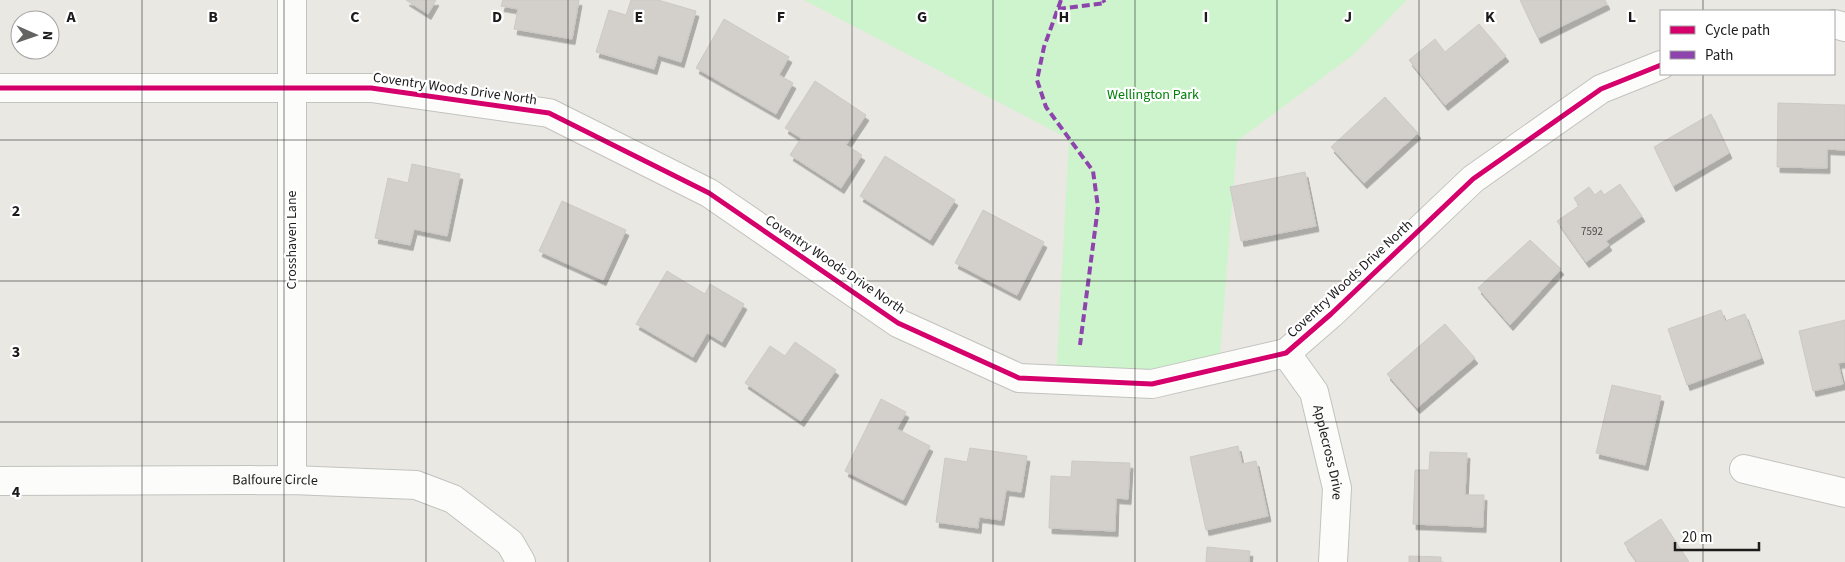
<svg xmlns="http://www.w3.org/2000/svg" width="1845" height="562" font-family="'Source Sans 3',sans-serif">
<style>
.park{fill:#cdf4cc}
.building{fill:#d3cfcb;stroke:#cdc9c4;filter:url(#shadow)}
.lines{fill:none;stroke-linecap:round;stroke-linejoin:round}
.minor-casing{stroke:#c2c2bf;stroke-width:30}
.minor{stroke:#fcfcfb;stroke-width:28}
.quiet{stroke:#8e44ad;stroke-width:4;stroke-dasharray:8 4;stroke-linecap:butt}
.cycleway-casing{stroke:#fff;stroke-width:8}
.cycleway{stroke:#d6006c;stroke-width:5}
.grid{fill:none;stroke:#1b1b1b;stroke-width:1;stroke-opacity:0.55}
.labels{text-anchor:middle;dominant-baseline:central;stroke-width:4.5;stroke-linejoin:round;paint-order:stroke}
.number-label{font-size:11px;fill:#4a4948}
.street-label{font-size:14px;fill:#1b1b1b;stroke:#fff}
.park-label{font-size:14px;fill:#018109;stroke:#fff}
.grid-label{font-size:16px;text-anchor:middle;font-weight:bold;fill:#1b1b1b;stroke:#fff;stroke-width:4.5;stroke-linejoin:round;paint-order:stroke}
</style>
<defs>
<filter id="shadow"><feDropShadow dx="3" dy="5.5" stdDeviation="0" flood-color="#0004"/></filter>
</defs>
<rect width="100%" height="100%" fill="#eae8e2"/>
<path class="park" d="M804,0H1407L1353,55L1237,141L1219,368L1056,380L1069,139Z"/>
<path class="building" d="M406,0H436L428,14Z
M503,0H579L572,39L514,29L518,9L501,6Z
M631,0H658L696,11L681,62L658,55L654,69L596,52L609,10L626,15Z
M1520,0H1605L1607,4L1538,38Z
M724,19L789,57L779,75L793,83L776,114L696,68Z
M1479,24L1506,56L1445,105L1409,60L1435,39L1445,52Z
M815,81L866,115L846,145L862,155L841,188L790,155L801,138L785,128Z
M1385,97L1418,133L1364,183L1331,147Z
M1778,103L1845,105V150L1827,149V168L1777,167Z
M1711,114L1729,153L1673,186L1654,147Z
M885,156L955,200L930,240L860,196Z
M412,164L460,174L447,236L414,229L410,245L375,238L388,178L408,183Z
M1305,172L1316,226L1241,241L1230,187Z
M1620,184L1642,216L1606,241L1609,245L1586,262L1557,221L1579,206L1574,198L1589,187L1595,195L1601,190L1604,195Z
M562,201L626,230L603,280L539,251Z
M983,210L1044,242L1017,295L955,263Z
M1530,240L1561,269L1510,325L1478,288Z
M667,271L705,294L710,284L744,304L722,342L707,333L693,357L636,324Z
M1721,310L1725,321L1745,314L1761,358L1687,385L1668,329Z
M1845,320V362L1838,363L1843,384L1813,391L1799,331Z
M1445,324L1475,358L1417,408L1387,374Z
M795,342L836,370L801,421L745,383L770,346L785,356Z
M1612,385L1661,396L1645,465L1596,453Z
M881,399L906,412L897,429L930,446L903,500L845,471Z
M1238,446L1242,464L1256,461L1268,516L1206,530L1190,457Z
M970,448L1027,456L1021,492L1006,490L1001,520L979,517L978,528L936,522L945,458L967,462Z
M1430,452L1467,453L1465,495H1484L1483,527L1413,524L1415,470H1429Z
M1072,461L1130,463L1128,499L1116,498L1115,531L1049,528L1051,476L1071,477Z
M1661,519L1689,562H1637L1624,543Z
M1207,547L1250,551L1249,562H1206Z
M1409,556L1441,557V562H1409Z"/>
<g class="lines">
<g class="minor-casing">
<g id="minor">
<path d="M1834,24L1845,27"/>
<path d="M0,88H371L549,113L709,193L898,323L1019,378L1152,384L1286,353L1331,314L1473,179L1601,89L1661,65"/>
<path id="s1" d="M1286,353L1314,392L1337,488L1333,562"/>
<path d="M1744,469L1845,493"/>
<path d="M292,480V0"/>
<path id="s2" d="M0,481L292,480L416,485L453,499L510,543L521,562"/>
</g>
</g>
<use href="#minor" class="minor"/>
<path class="quiet" d="M1061,0L1044,47L1037,80L1046,107L1093,171L1098,207L1080,345
M1058,9L1105,3L1103,0"/>
<g class="cycleway-casing">
<path id="cycleway" d="M0,88H371L549,113L709,193L898,323L1019,378L1152,384L1286,353L1331,314L1473,179L1601,89L1661,65"/>
</g>
<use href="#cycleway" class="cycleway"/>
</g>
<path class="grid" d="M142,0V562M284,0V562M426,0V562M568,0V562M710,0V562M852,0V562M993,0V562M1135,0V562M1277,0V562M1419,0V562M1561,0V562M1703,0V11M1703,74V562M0,140H1845M0,281H1845M0,422H1845"/>
<g class="labels">
<g class="number-label">
<text x="1592" y="231">7592</text>
</g>
<g class="street-label">
<text transform="translate(455 89) rotate(8)">Coventry Woods Drive North</text>
<text transform="translate(292 240) rotate(-90)">Crosshaven Lane</text>
<text transform="translate(835 265) rotate(34)">Coventry Woods Drive North</text>
<text transform="translate(1350 279) rotate(-43)">Coventry Woods Drive North</text>
<text stroke="none"><textPath href="#s1" startOffset="110">Applecross Drive</textPath></text>
<text stroke="none"><textPath href="#s2" startOffset="275">Balfoure Circle</textPath></text>
</g>
<g class="park-label">
<text x="1153" y="95">Wellington Park</text>
</g>
</g>
<g class="grid-label">
<text x="71" y="22">A</text>
<text x="213" y="22">B</text>
<text x="355" y="22">C</text>
<text x="497" y="22">D</text>
<text x="639" y="22">E</text>
<text x="781" y="22">F</text>
<text x="922" y="22">G</text>
<text x="1064" y="22">H</text>
<text x="1206" y="22">I</text>
<text x="1348" y="22">J</text>
<text x="1490" y="22">K</text>
<text x="1632" y="22">L</text>
<text x="16" y="216">2</text>
<text x="16" y="357">3</text>
<text x="16" y="497">4</text>
</g>
<rect x="1660" y="10" width="175" height="65" fill="#ffffff" stroke="#a4a4a4"/>
<rect x="1670" y="26" width="25" height="8" fill="#d6006c" stroke="#a4a4a4"/>
<text x="1705" y="35" font-size="15" fill="#1b1b1b">Cycle path</text>
<rect x="1670" y="51" width="25" height="8" fill="#8e44ad" stroke="#a4a4a4"/>
<text x="1705" y="60" font-size="15" fill="#1b1b1b">Path</text>
<g transform="translate(35 35) rotate(92)"><circle r="24" fill="#ffffff" stroke="#a4a4a4"/>
<path d="M0-4L9 19L0 12L-9 19Z" fill="#636361"/>
<text y="-8" font-size="14" font-weight="bold" text-anchor="middle" fill="#1b1b1b">N</text>
</g>
<path d="M1675 542v8h84v-8" fill="none" stroke="#1b1b1b" stroke-width="2.5"/>
<text x="1682" y="542" font-size="15" fill="#1b1b1b" stroke="#ffffff" stroke-width="4" paint-order="stroke">20 m</text>
</svg>
